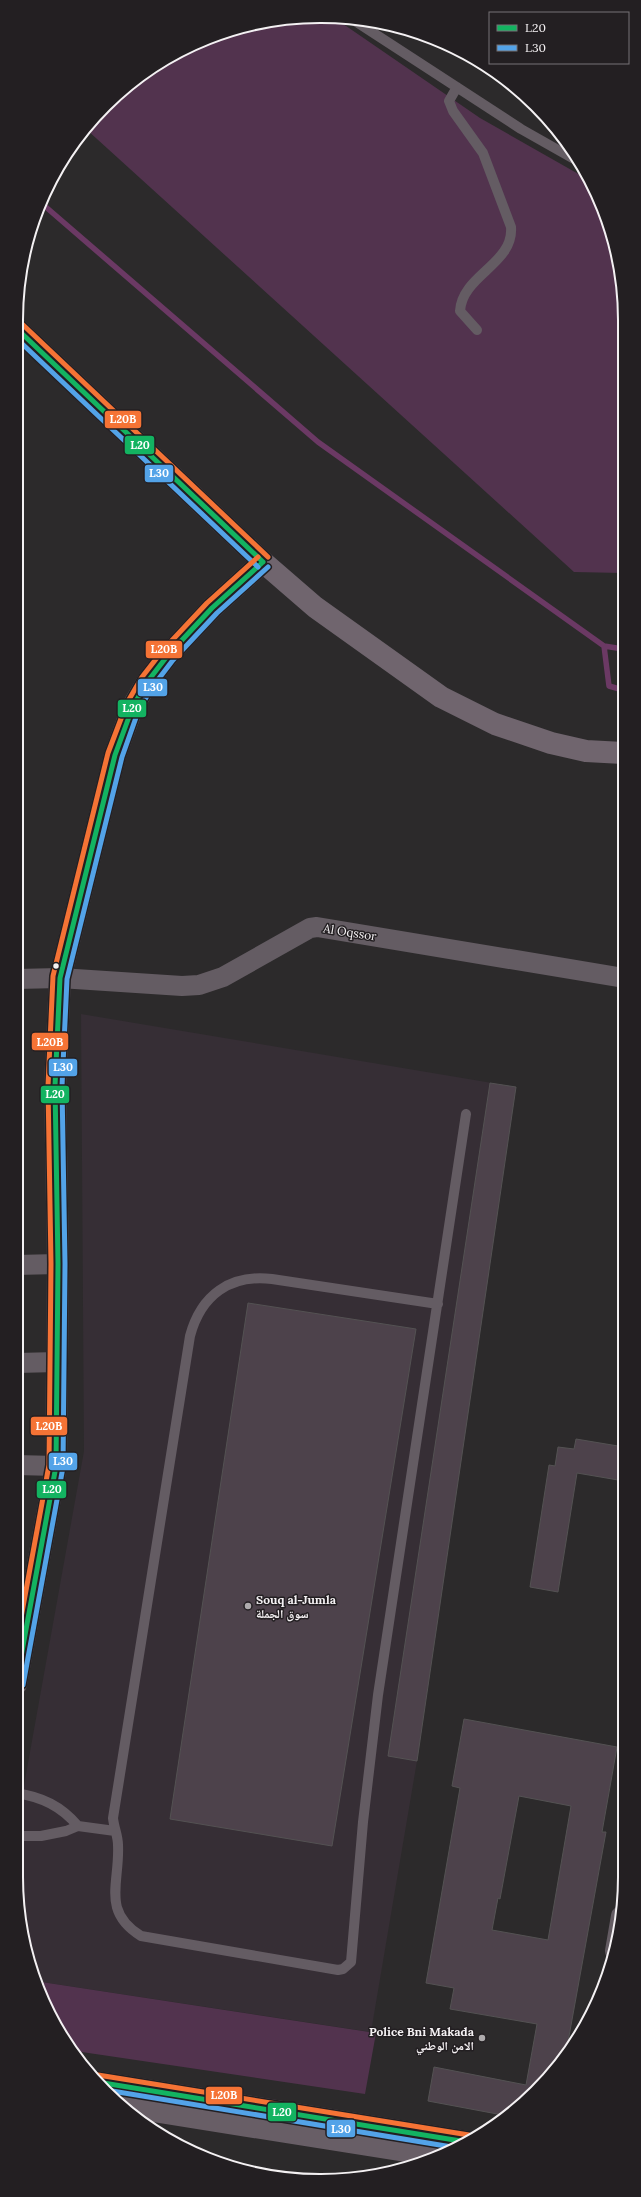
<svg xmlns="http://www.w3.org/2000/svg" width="641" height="2197" font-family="Lora,'Noto Naskh Arabic',serif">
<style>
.built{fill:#362e35}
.green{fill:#52334e}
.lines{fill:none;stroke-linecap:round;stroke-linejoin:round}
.stream{stroke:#6b3964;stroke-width:5.5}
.building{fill:#4d424b;stroke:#545253;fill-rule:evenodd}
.service{stroke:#645c63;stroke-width:10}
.minor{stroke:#645c63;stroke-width:20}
.tertiary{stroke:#645c63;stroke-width:22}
.secondary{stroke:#685e66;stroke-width:22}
.primary{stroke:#70656e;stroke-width:22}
.bus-1-casing{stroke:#231f22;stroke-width:8}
.bus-2-casing{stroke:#231f22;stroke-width:8}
.bus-3-casing{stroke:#231f22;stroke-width:8}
.bus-1{stroke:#13b361;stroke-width:5}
.bus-2{stroke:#53a3e8;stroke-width:5}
.bus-3{stroke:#f57335;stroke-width:5}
.bus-dot{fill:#f4f1f3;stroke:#231f22;stroke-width:1.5}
.poi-dot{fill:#aeabad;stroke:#231f22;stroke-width:1.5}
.labels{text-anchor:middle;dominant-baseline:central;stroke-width:3;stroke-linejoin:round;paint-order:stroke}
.street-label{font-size:12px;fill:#f4f1f3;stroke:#231f22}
.poi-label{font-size:12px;font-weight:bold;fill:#f4f1f3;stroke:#231f22;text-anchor:start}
.rim{fill:none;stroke:#f4f1f3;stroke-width:2}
.line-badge{stroke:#231f22;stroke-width:1.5}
.badge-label{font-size:11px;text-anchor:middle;font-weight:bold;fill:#fff}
</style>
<rect width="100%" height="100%" fill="#2c2a2b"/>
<path class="built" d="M81,1014L516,1087L417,1761L371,2032L35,1981L22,1936L16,1877V1830L84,1451Z"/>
<path class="green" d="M320,16L333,17L480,118L589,180L594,186L622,281L623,573L574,572L86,129L105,105L151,67L204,39L261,22Z
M35,1981L376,2033L365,2094L75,2051L39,1993Z"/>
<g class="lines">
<path class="stream" d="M40,202L318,442L604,646L609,686L623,690
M604,646L623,649"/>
</g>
<path class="building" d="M490,1083L516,1087L417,1761L388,1756Z
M248,1303L416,1329L332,1846L170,1819Z
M576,1439L624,1447V1481L577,1473L558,1592L530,1587L549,1465L555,1466L558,1447L574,1449Z
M464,1719L617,1747L602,1832H606L566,2053L508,2116L428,2101L434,2067L526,2085L537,2024L450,2009L454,1988L426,1983L460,1788L452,1786ZM519,1796L571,1806L548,1940L492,1930L498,1898L500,1899Z"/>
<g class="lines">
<path class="service" d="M352,19L521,129L574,159
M457,87L449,101L453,111L483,153L511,227C514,264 462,275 460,311L477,330
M438,1304L272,1279C230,1274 201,1295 190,1336L113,1818C114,1828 118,1836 118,1845C120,1883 101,1911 141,1936L338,1970L343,1969L351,1962L363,1822L378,1695L466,1114
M16,1793C42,1797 61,1806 78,1826
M16,1836H41L66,1831L78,1826L115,1831"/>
<path class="minor" d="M16,979L60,978L182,986L199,985L223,977L310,928L317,927L624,978
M16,1265L58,1264
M16,1363L58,1362
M16,1465L56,1466
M615,1951L621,1916"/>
<path class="tertiary" d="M16,1684L56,1466L58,1264L55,1086L60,978L115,755L133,706L148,681L168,655L212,608L263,562"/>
<path class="secondary" d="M97,2082L468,2142
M122,2106L437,2156"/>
<path class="primary" d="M16,328L263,562L315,607L441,697L495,724L551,743L586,751L623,753"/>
<g class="bus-1-casing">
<path id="bus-1" d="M16,328L263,562
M16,1684L56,1466L58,1264L55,1086L60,978L115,755L133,706L148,681L168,655L212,608L263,562
M97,2082L467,2142"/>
</g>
<g class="bus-2-casing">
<path id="bus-2" d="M16,338L258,567
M23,1685L63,1467L65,1264L62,1086L67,979L122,757L139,709L154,685L173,660L217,613L268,567
M106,2090L458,2148"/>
</g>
<g class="bus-3-casing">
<path id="bus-3" d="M21,323L268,557
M16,1645L49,1465L51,1264L48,1086L53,976L108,753L127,703L142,677L163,650L207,603L258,557
M98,2075L469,2135"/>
</g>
<use href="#bus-1" class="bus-1"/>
<use href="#bus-2" class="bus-2"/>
<use href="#bus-3" class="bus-3"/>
</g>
<circle class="bus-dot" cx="56" cy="966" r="3.5"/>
<g class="poi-dot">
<circle cx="248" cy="1606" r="4"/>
<circle cx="482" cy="2038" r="4"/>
</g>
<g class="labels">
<g class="street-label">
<text transform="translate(350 932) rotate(9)">Al Oqssor</text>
</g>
<g class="poi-label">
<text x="256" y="1599">Souq al-Jumla<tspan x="256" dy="14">سوق الجملة</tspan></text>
<text x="474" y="2031" text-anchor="end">Police Bni Makada<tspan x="474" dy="14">الامن الوطني</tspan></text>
</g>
</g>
<path d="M0 0H641V2197H0ZM320 23H321A297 297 0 0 1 618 320V1877A297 297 0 0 1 321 2174H320A297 297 0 0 1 23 1877V320A297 297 0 0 1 320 23Z" fill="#231f22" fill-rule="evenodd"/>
<path class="rim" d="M320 23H321A297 297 0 0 1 618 320V1877A297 297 0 0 1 321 2174H320A297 297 0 0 1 23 1877V320A297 297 0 0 1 320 23Z"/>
<g class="line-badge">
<rect x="104" y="410" width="38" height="19" rx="4" fill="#f57335"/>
<rect x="124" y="435" width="31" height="20" rx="4" fill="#13b361"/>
<rect x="144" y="464" width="30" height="19" rx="4" fill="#53a3e8"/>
<rect x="145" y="640" width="38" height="19" rx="4" fill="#f57335"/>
<rect x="137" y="678" width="31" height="19" rx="4" fill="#53a3e8"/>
<rect x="117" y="699" width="30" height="19" rx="4" fill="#13b361"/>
<rect x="31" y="1032" width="38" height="19" rx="4" fill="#f57335"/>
<rect x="48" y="1058" width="30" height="19" rx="4" fill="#53a3e8"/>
<rect x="40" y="1085" width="30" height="19" rx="4" fill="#13b361"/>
<rect x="30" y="1416" width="38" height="20" rx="4" fill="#f57335"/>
<rect x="48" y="1452" width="30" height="19" rx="4" fill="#53a3e8"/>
<rect x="36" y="1480" width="31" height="19" rx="4" fill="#13b361"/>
<rect x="205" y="2086" width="38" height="19" rx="4" fill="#f57335"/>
<rect x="267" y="2102" width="30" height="20" rx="4" fill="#13b361"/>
<rect x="326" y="2119" width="30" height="19" rx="4" fill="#53a3e8"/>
</g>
<g class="badge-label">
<text x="123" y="423">L20B</text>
<text x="140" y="449">L20</text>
<text x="159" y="477">L30</text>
<text x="164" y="653">L20B</text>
<text x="153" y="691">L30</text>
<text x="132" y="712">L20</text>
<text x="50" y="1046">L20B</text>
<text x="63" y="1071">L30</text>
<text x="55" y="1098">L20</text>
<text x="49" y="1430">L20B</text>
<text x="63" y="1465">L30</text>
<text x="52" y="1493">L20</text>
<text x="224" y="2099">L20B</text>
<text x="282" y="2116">L20</text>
<text x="341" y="2133">L30</text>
</g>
<rect x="489" y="12" width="140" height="52" fill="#231f22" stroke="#777376"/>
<rect x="497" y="25" width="20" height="6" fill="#13b361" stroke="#777376"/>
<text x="525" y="32" font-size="12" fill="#f4f1f3">L20</text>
<rect x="497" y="45" width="20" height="6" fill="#53a3e8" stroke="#777376"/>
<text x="525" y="52" font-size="12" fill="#f4f1f3">L30</text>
</svg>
